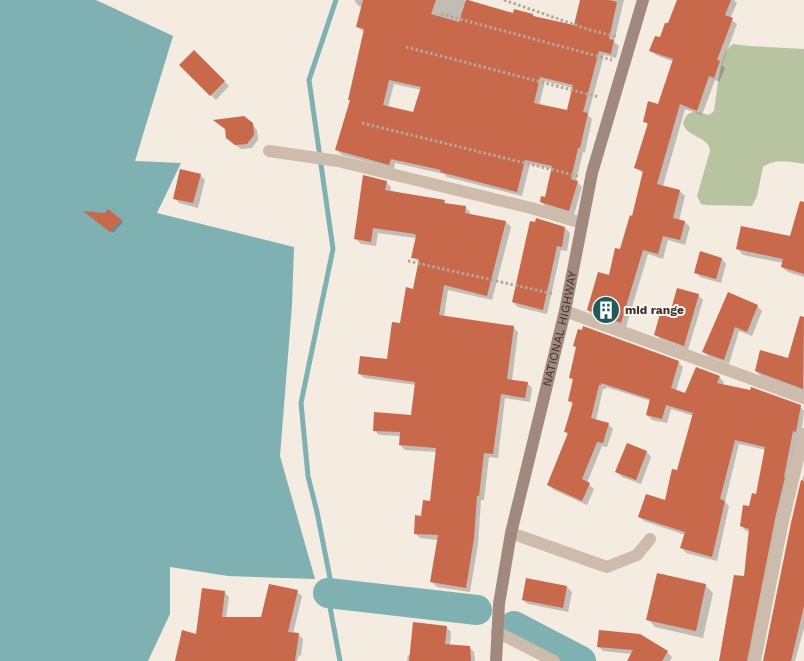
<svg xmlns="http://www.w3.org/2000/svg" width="804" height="661" font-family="'Work Sans',sans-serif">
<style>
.green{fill:#b8c4a0}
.water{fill:#7fb0b2}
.shadow{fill:#0003;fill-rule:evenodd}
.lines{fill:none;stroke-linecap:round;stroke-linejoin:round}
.stream{stroke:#7fb0b2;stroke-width:5}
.river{stroke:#7fb0b2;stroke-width:30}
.building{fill:#c8694b;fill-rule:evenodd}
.path{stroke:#b9a596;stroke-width:3;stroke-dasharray:2.5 2.5;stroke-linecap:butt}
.street{stroke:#cdbbac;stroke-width:12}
.secondary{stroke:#a18a7d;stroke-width:12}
.labels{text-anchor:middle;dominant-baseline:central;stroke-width:4;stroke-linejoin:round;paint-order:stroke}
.poi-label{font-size:12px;font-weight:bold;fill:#3b302b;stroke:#fbf5ee;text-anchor:start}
.street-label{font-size:12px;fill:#3b302b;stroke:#fbf5ee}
</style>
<rect width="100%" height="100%" fill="#f4ebe1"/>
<path class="green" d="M733,44L749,46L804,49V164C791,162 775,158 763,167L757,196L752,206L706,205L701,204L697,196L710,151C709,136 688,138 683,124C687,108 695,112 709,115L714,111C717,95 719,52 733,44Z"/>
<path class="water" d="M0,0H96L173,36L135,161L181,163L157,213L294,247L292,305L280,456L315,579L228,576L170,567V614L148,661H0Z"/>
<path class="shadow" d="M355,0H463L514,15H533L535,17L575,27L581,0H624L614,42L619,46L616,58L604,55L588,115L592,119L585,152H583L576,181L582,187L574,215L546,207L541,202L546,199L553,169L530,164L522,196L447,177L444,174L395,163L394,169L342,155L337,150L351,101L349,99L364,32L358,27L363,7L359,6L355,2ZM545,81L573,88L568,112L539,106ZM394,84L421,90L414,113L388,107Z
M679,0H734L737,3L730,19L737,24L722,65L725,68L719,82L715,80L702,115L685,109L663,186L680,191L685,196L679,221L685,222L690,227L685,245L668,240L663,259L648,254L626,327L593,315L588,310L609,276L633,218L644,174L636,168L648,125L644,121L658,105L674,62L656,55L651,50L661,39Z
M194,52L229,86L216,100L181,65Z
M252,124L257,130L258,140L252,148L241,149L233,143Z
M200,175L205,180L198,208L179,203L175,198Z
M386,182L391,187L390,192L444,201L447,205L465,207L470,212V215L506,222L511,227L492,300L448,290L444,317L513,327L518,332L512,381L527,383L532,388L530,402L505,398L498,458L489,457L484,500H481L478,544L470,592L437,587L432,582L438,540L420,538L415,533L431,502L437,452L405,450L400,445L401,436L379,435L374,430L412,416L416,385L364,378L359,373L389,360L414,290L420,263L413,257L416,238L378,233L376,246L361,244L356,239Z
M86,212L105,214L123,222L113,233Z
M804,219V277L788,272L782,267L783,263L743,255L738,249L791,237Z
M565,228L570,233L567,251L561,250L547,314L518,307L513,302Z
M722,259L726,264L721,283L700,277L696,272Z
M698,295L703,300L688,350L660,339L655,334L670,318Z
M757,306L762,311L752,336L739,331L729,364L709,357L704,352Z
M804,327V392L762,377L756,371L789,359Z
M678,362L683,367L676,391L686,394L719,377L724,382L723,385L800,406L804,411L801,437L752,661H720L745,577L750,532L746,531L741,526L757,495L766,450L739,444L725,502L729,506L717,561L686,553L682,548L685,535L644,521L639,516L666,502L677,471L694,416L671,409L667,423L652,420L647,415L651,401L606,387V389H603L596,420L608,424L613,429L607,447L602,446L587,483L594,489L587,505L554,490L549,485L568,435L566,432L573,405L569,401L574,381L570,377Z
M647,452L651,457L641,484L622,477L617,472Z
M804,474V628L795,661H765L792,523Z
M705,585L713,593L703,638L655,627L648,619Z
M567,587L572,592L568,612L528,604L523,600Z
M224,592L229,597L226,618L262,619L297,592L302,596L293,634H298L303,639L301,656L299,655L297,661H176L197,635Z
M446,627L451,632L450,645L469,647L474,652L475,661H407L408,655H411Z
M598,646L667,652L672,657L670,661H631L632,654L603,651Z"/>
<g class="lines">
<path class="stream" d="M336,0L309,80L333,249L301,403L308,476L317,512L330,578V607L340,661"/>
<path class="river" d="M328,593L477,610
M514,626L581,661"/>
</g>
<path class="building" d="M363,0H436L431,14L459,22L466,0H468L513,13L514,9L533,14V16L574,25L580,0H609L617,2L609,39L614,40L611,54L599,51L583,112L588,113L580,148H578L571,179L578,181L569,211L540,202L541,196L545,197L552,166L525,160L517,192L440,172L441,170L391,159L389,165L335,150L350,100H348L364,29L356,27ZM540,77L573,85L567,110L534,103ZM389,80L421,87L413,112L383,105Z
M677,0H731L725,15L733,18L717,60L720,61L714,78L709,76L697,111L680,104L657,184L680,190L673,218L685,221L680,240L663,236L658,254L643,250L621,323L587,310L598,272L609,275L615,248L620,249L630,215L632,216L643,171L634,168L648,123L643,122L648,101L658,104L673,59L649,51L655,36L660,37L665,23H668Z
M194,50L225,81L210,96L179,65Z
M244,116L253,123L254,135L247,144L235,145L226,138L225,129L213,120Z
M180,169L201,174L193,203L173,199Z
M363,175L387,181L385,190L445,200L444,203L466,206L465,213L506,221L487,296L444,285L439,315L514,326L507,379L528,382L525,398L501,394L493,454L484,453L479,496H477L474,538L466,588L430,582L438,535L414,534L415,515L421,516L423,500L430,501L436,448L399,445L400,432L373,431L374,412L411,415L415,382L358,374L360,356L387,359L392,322L400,323L406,287L413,289L419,259L411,258L416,236L415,234L373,228L371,242L354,239Z
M800,201L804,202V274L781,267L783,259L736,249L741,226L790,236Z
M108,209L122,220L110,232L83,211L105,213Z
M536,218L565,227L562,247L557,246L543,310L512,302L530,221L535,222Z
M700,251L722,258L716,279L694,273Z
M677,288L699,294L684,346L654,335L660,314L669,317Z
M728,292L758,305L747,332L735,327L724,360L702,352Z
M800,316L804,317L803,389L755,371L760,350L788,358Z
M583,326L679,361L671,388L685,393L696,367L720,376L717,383L750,390L751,387L801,405L796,432L793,431L784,477H785L775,519L747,661H719L734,575L744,576L749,529L740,526L743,505L749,506L752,493L756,494L765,447L735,440L720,499L725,501L712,557L680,548L685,532L638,517L646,494L665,500L672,469L677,470L693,413L666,405L662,419L646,415L650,399L601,383V385H599L591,418L609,423L603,443L597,442L582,479L590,483L582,501L547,485L568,433L564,432L573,402L568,401L573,379L569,378L576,347L573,346L578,329L582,330Z
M627,443L647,451L636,480L615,472Z
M801,480L804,481V606L791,661H763L791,523Z
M657,573L706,584L696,631L646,620Z
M526,578L567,586L563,608L522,600Z
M269,584L298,590L288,632L299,633L295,661H175L182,630L196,634L202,588L225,591L222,617H261Z
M413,622L447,626L445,644L470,646L471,661H409Z
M599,630L640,634L668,651L662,661H627L633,650L597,647Z"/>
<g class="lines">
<path class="path" d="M504,0L590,30L618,37
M441,14L612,60
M406,47L599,97
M362,123L578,176
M408,261L554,294"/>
<path class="street" d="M269,151L338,161L531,208L582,223
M565,311L804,398
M511,533L607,567L637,555L650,539
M497,632L554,661
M755,661L783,521L804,434"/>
<path class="secondary" id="s1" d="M496,661L499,604L511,533L565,311L592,173L643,0"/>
</g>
<defs>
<g id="building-disc" transform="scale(1.4375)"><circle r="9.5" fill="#1f5a5e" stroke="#fbf5ee"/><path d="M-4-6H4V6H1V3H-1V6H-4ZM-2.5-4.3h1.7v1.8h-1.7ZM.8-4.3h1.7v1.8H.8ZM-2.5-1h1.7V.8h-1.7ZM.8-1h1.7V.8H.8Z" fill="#fff"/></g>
</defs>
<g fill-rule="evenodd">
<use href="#building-disc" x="606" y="310"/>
</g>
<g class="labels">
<g class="poi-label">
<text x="625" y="310">mid range</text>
</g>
<g class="street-label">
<text stroke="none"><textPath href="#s1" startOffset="339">NATIONAL HIGHWAY</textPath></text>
</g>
</g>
</svg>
